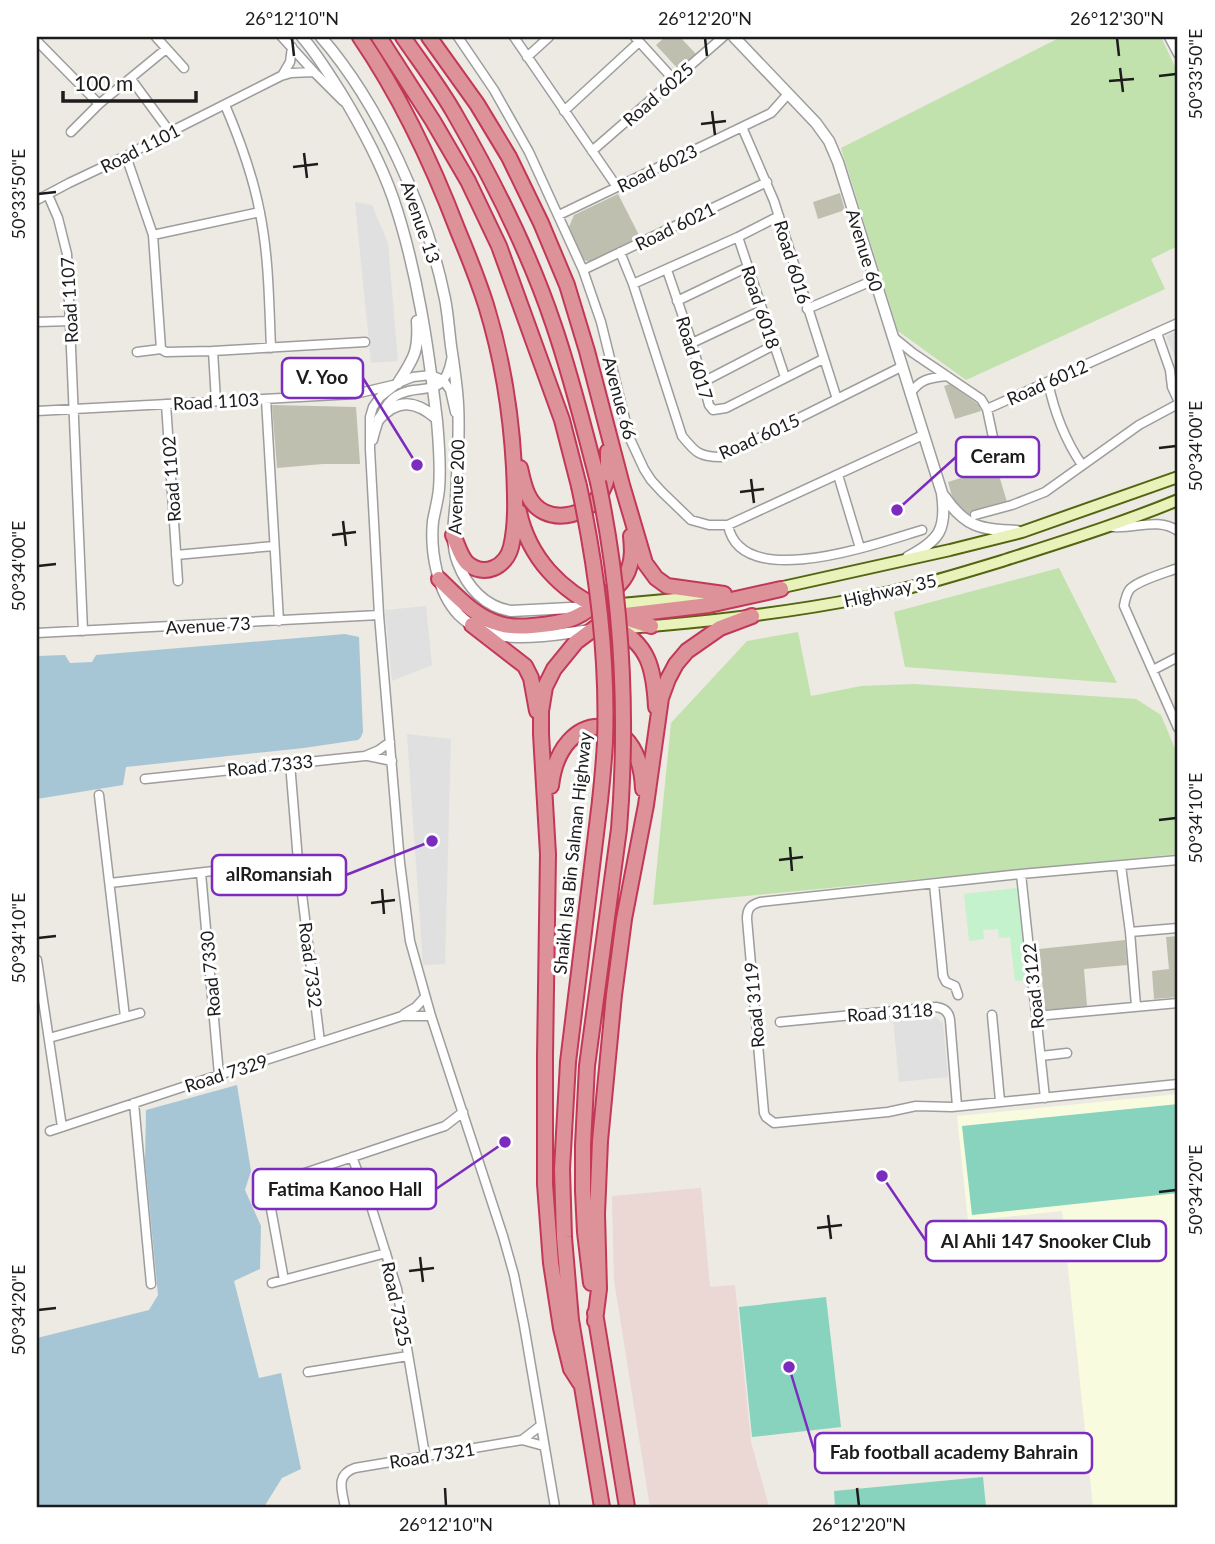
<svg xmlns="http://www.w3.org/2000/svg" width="1215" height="1544" font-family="Lato,sans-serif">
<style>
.commercial{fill:#ebd7d3}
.education{fill:#f8fbdd}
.construction{fill:#bebfaf}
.grass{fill:#c1e1ad}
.park{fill:#c3f2cc}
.pitch{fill:#88d3be}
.parking{fill:#e0e0e0}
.water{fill:#a7c6d5}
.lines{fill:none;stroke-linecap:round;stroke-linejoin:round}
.minor-casing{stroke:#9d9d9d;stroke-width:11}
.tertiary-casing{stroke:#9d9d9d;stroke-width:13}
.secondary-casing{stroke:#536510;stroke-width:14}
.motorway-casing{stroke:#c33758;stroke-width:18}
.minor{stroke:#fff;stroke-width:8}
.tertiary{stroke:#fff;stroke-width:10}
.secondary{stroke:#e9f2bb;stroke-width:10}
.motorway{stroke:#dc9298;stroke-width:14}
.motorway-bridge-casing{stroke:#c33758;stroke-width:18;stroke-linecap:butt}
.motorway-bridge{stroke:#dc9298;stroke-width:14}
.ticks{fill:none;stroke:#1c1c1c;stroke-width:2.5}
.labels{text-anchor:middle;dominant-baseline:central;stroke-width:6;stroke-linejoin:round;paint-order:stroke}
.street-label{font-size:18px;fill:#1c1c1c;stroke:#fff}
.leader{fill:none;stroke:#7b2cbf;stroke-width:2.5}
.callout-dot{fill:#7b2cbf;stroke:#fff;stroke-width:2.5}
.callout{fill:#fff;stroke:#7b2cbf;stroke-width:2.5}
.callout-label{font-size:19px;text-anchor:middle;font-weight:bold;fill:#1c1c1c}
.neatline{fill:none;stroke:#1c1c1c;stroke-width:2.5}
.ticks-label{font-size:18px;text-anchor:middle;fill:#1c1c1c}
</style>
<rect width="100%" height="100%" fill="#eceae2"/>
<path class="commercial" d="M701,1188L710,1287L735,1285L751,1442L769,1507H650L614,1280L612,1196Z"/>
<path class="education" d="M1178,1094V1507H1093L1062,1211L968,1221L957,1116Z"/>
<path class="construction" d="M665,37H680L696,54L679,70L656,45Z
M840,193L845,210L818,219L813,202Z
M618,194L640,237L590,262L584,260L569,227L574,215Z
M950,384L979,405L981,411L955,419L944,386Z
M272,405L356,407L360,464H323L277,468Z
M990,445L1007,502L968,514L953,500L948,482L973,474L966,452Z
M1178,936V997L1154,999L1152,971L1169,969L1166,937Z
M1125,940L1127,965L1084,969L1087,1006L1045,1010L1039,949Z"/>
<path class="grass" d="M1061,37H1161L1178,73V246L1151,259L1165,289L966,380L898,331L841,148Z
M1059,568L1117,683L905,667L894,612Z
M798,632L811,696L861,686L914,684L1136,699L1161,715L1178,756V854L653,905L671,723L747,641Z"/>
<path class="park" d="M1017,888L1027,980L1015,981L1010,937L999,938L998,929L983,930L984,939L969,941L964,894Z"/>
<path class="pitch" d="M1178,1104V1193L972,1215L962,1126Z
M826,1297L841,1427L752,1437L739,1307Z
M983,1477L986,1507H835L834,1491Z"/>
<path class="parking" d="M355,202L372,205L388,243L398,361L371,363Z
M1178,331V364L1166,336Z
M426,606L432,665L392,681L385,610Z
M407,734L451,739L445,964L423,965Z
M933,1015L943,1023L948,1077L899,1082L893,1019Z"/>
<path class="water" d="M345,634L359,637L363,732L361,737L358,740L304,748L126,767L123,785L37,799V656L65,655L70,663L92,662L96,655Z
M237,1085L251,1171L245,1190L261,1226L260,1269L234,1281L259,1378L281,1373L301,1469L282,1478L264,1507H37V1338L149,1310L158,1295L145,1161L146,1110Z"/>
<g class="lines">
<g class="minor-casing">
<path id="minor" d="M156,37L184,68
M282,37L314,72L343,101
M458,37L494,90L529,152L583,270L601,322L626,423L631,441L644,469L651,480L662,492L691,520L709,525H728L923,435
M514,37L617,187
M635,37L674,80
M1169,37L1178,54
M37,41L99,104
M527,57L549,37
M283,74L290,62L292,47
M131,79L170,132
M225,105C240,140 253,176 260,213C269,258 269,303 271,348
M564,111L639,42
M742,127L774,201L837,399
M71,132L99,104L166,49
M592,151L723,37
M126,156L153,235L161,349
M48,195L58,218L67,254L83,631
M37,200L69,183L126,156L170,132L281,76L291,73L314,72
M559,215L771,113L788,94
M153,235L260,212
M738,237L785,377
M620,252L633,284L682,436C695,452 699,457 721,457L901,367
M583,270L767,182
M667,270L692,343L709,405L713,410L726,408L823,359
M633,284L738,237L779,216
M677,301L748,267
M807,309L874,280
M37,322L70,321
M1157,333L1170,370L1172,387L1178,400
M892,336L913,353L981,399L987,409L998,461
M692,343L762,310
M213,351L216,401
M137,352L161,349L166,352L213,351L365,342
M703,382L774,345
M1048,382C1054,411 1065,440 1082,465
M910,394C920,379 929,378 947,376
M266,399L279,621
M166,404L178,581
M987,409L1178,323
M37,411L355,394L393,385
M455,412L450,390L443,380L431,375L413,377L398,383L380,397L373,407L370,417V449L379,615L400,863L410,941L431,1016L503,1236L514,1275L524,1325L555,1507
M373,440C377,425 382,405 396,396C420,381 443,402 451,360
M838,475L860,548
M975,515L1012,505L1045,492L1139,425L1178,404
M728,525C741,594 881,542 922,530
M1113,527C1136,529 1158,517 1178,531
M176,555L274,546
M1178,568C1165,573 1139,580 1130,589C1126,594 1125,600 1124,606L1178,728
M37,633L379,615
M1153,670L1178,657
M368,756L392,761
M290,763L298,861L320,1042
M145,779L365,756L379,750L390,742
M99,795L125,1017
M1178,860L1021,874L760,902C750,905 747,909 747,919L764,1113L766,1117L774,1123L888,1112L916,1106L952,1107L1178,1084
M1121,866L1130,932L1136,1006
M201,873L219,1075
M1021,874L1045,1098
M110,883L298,861
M934,884L943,976L946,982L955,986L958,995
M1130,932L1178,928
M37,960L62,1127
M404,1014L416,1007L425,997
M992,1015L1000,1101
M1036,1016L1178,1003
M780,1022L936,1007C944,1008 949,1012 950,1020L957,1106
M49,1038L140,1013
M1041,1056L1067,1053
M134,1103L151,1284
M50,1131L219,1075L402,1016H431
M352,1157L371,1206L397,1289L425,1455
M284,1280L269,1198L268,1193L272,1184L445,1126L463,1112
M272,1283L386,1253
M308,1372L408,1356
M522,1440L540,1426
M345,1507C342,1490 335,1475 355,1468L522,1440L544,1446"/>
</g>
<g class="tertiary-casing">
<path id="tertiary" d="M302,37C317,54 329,74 341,93C361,126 380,161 393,198C417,269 428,345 437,421C439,444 441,466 439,489C438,500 435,510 433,521C430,551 437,592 459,615C493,649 548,635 591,630
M321,37C380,105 427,210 445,299C448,314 449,331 451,346C454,366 457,385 458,404C460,436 457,469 456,500C454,521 450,543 458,563C467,587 485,607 511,611L591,607
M734,37L816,123L829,141L838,162L942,493C947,529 940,540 908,557
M398,383C414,358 419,351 417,321
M379,419C398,398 416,401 436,418
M944,496C966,528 980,529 1017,531"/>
</g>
<g class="secondary-casing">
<path id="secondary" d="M774,589L950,550L1022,532L1178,477
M610,605L709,596
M618,629C700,622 782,614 862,598C910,589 956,575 1002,561C1061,542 1120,524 1178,500"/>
</g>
<g class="motorway-casing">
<path id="motorway" d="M360,37C401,97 432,163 458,231C468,255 478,280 486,305C502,357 511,413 514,467C515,493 517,522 511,547C506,567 484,578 467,563C460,556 457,543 453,535
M379,37L433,121L468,181L499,246L562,420L579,486
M403,37C421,63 441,89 456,116C494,182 529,252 553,323C571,375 584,428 598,482
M429,37L477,104L509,157L541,223L567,285L587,351L622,485L645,563L656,578L667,586L724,594
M520,468C522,477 524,487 528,495C543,528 590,518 603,489C609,478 608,463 608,451
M519,512C529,558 561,591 603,610
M439,579C457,596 475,617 500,624C510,627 521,627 532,626C569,623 582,618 609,593C618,586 626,579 629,568C633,558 632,547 631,536
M625,618L651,626
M472,625L525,666L531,678L537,711
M612,626C649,643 654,669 656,707
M551,786C560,707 640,706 643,789
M600,801L568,1062L562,1169L564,1237L571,1320L602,1507
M591,1283L585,1232L583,1191V1145L587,1066L619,829L621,800
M595,1313L627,1507
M595,1321L599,1289L597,1214L600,1141L614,995L624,919L646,805L661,698L668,679L676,664L687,651L720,628L752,616
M580,1383L571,1369L561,1328L551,1263L545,1184V1056L548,854L541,734V711L545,687L554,669L576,642L603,622L617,616L709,605L781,589"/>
</g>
<use href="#minor" class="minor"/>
<use href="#tertiary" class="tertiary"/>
<use href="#secondary" class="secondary"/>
<use href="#motorway" class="motorway"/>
<g class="motorway-bridge-casing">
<path id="motorway-bridge" d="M598,482C620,587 627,693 621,800
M579,486C597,570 608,657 605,742C604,762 602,782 600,801"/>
</g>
<use href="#motorway-bridge" class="motorway-bridge"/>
</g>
<path class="ticks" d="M292,38L294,56M705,38L707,56M1117,38L1119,56M1120,68L1123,92M1159,76L1176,74M1109,81L1134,79M712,111L715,135M701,124L726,121M304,153L307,178M293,167L318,164M38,194L56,192M1159,448L1176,446M751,479L754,503M740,492L764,489M343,521L346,546M332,535L356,532M38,566L56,564M1159,820L1176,818M790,847L792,871M779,860L803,857M382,889L384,914M371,903L395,900M38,938L56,936M1159,1192L1176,1190M828,1215L831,1239M817,1228L842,1225M420,1257L423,1282M409,1271L434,1268M38,1310L56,1308M445,1488L446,1506M857,1488L859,1506"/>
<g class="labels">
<g class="street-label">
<text transform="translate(658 94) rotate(-41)">Road 6025</text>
<text transform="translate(140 148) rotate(-27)">Road 1101</text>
<text transform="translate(657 168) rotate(-26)">Road 6023</text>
<text transform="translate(421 222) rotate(71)">Avenue 13</text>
<text transform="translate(675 226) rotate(-26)">Road 6021</text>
<text transform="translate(865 250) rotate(73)">Avenue 60</text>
<text transform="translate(793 262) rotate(73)">Road 6016</text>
<text transform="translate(69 300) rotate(-93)">Road 1107</text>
<text transform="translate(761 307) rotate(72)">Road 6018</text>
<text transform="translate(695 358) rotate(73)">Road 6017</text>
<text transform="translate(1047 382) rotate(-24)">Road 6012</text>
<text transform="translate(620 398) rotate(75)">Avenue 66</text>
<text transform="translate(216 401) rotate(-3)">Road 1103</text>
<text transform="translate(759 436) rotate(-24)">Road 6015</text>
<text transform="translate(171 479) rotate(-94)">Road 1102</text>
<text transform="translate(456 487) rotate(-88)">Avenue 200</text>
<text transform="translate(890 590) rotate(-13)">Highway 35</text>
<text transform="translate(208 625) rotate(-3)">Avenue 73</text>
<text transform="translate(270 765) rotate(-6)">Road 7333</text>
<text transform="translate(572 853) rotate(-84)">Shaikh Isa Bin Salman Highway</text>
<text transform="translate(311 965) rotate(83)">Road 7332</text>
<text transform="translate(210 974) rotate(-95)">Road 7330</text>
<text transform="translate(1033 986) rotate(-96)">Road 3122</text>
<text transform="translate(754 1005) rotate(-95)">Road 3119</text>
<text transform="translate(890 1012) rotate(-4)">Road 3118</text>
<text transform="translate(226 1073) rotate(-18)">Road 7329</text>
<text transform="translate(397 1304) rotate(78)">Road 7325</text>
<text transform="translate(432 1455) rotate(-9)">Road 7321</text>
</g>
</g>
<path class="leader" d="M417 465L363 378M897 510L956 457M432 841L346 875M505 1142L436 1189M882 1176L926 1241M789 1367L815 1453"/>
<g class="callout-dot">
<circle cx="417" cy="465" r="7"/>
<circle cx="897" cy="510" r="7"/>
<circle cx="432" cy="841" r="7"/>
<circle cx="505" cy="1142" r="7"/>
<circle cx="882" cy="1176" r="7"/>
<circle cx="789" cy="1367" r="7"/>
</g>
<g class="callout">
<rect x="282" y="358" width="81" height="40" rx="7"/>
<rect x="956" y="437" width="83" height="40" rx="7"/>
<rect x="212" y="855" width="134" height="40" rx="7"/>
<rect x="253" y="1169" width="183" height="40" rx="7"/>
<rect x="926" y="1221" width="240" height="40" rx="7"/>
<rect x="815" y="1433" width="277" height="40" rx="7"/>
</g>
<g class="callout-label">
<text x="322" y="384">V. Yoo</text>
<text x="998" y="463">Ceram</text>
<text x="279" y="881">alRomansiah</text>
<text x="345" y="1196">Fatima Kanoo Hall</text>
<text x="1046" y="1248">Al Ahli 147 Snooker Club</text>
<text x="954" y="1459">Fab football academy Bahrain</text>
</g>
<rect width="1215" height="1544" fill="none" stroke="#ffffff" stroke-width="77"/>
<path d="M63 91v10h133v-10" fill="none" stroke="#1c1c1c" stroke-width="3.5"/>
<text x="74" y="91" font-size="21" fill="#1c1c1c" stroke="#ffffff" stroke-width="5" paint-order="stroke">100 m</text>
<rect x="38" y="38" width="1138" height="1468" class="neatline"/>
<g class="ticks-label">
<text x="292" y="25">26°12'10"N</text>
<text x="705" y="25">26°12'20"N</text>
<text x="1117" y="25">26°12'30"N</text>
<text transform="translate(1196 74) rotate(-90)" y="6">50°33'50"E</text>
<text transform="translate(19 194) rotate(-90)" y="6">50°33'50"E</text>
<text transform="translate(1196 446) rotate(-90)" y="6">50°34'00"E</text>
<text transform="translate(19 566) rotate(-90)" y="6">50°34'00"E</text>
<text transform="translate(1196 818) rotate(-90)" y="6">50°34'10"E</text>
<text transform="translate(19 938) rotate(-90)" y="6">50°34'10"E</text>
<text transform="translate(1196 1190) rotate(-90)" y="6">50°34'20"E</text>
<text transform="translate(19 1310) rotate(-90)" y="6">50°34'20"E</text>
<text x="446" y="1531">26°12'10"N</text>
<text x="859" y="1531">26°12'20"N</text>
</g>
</svg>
